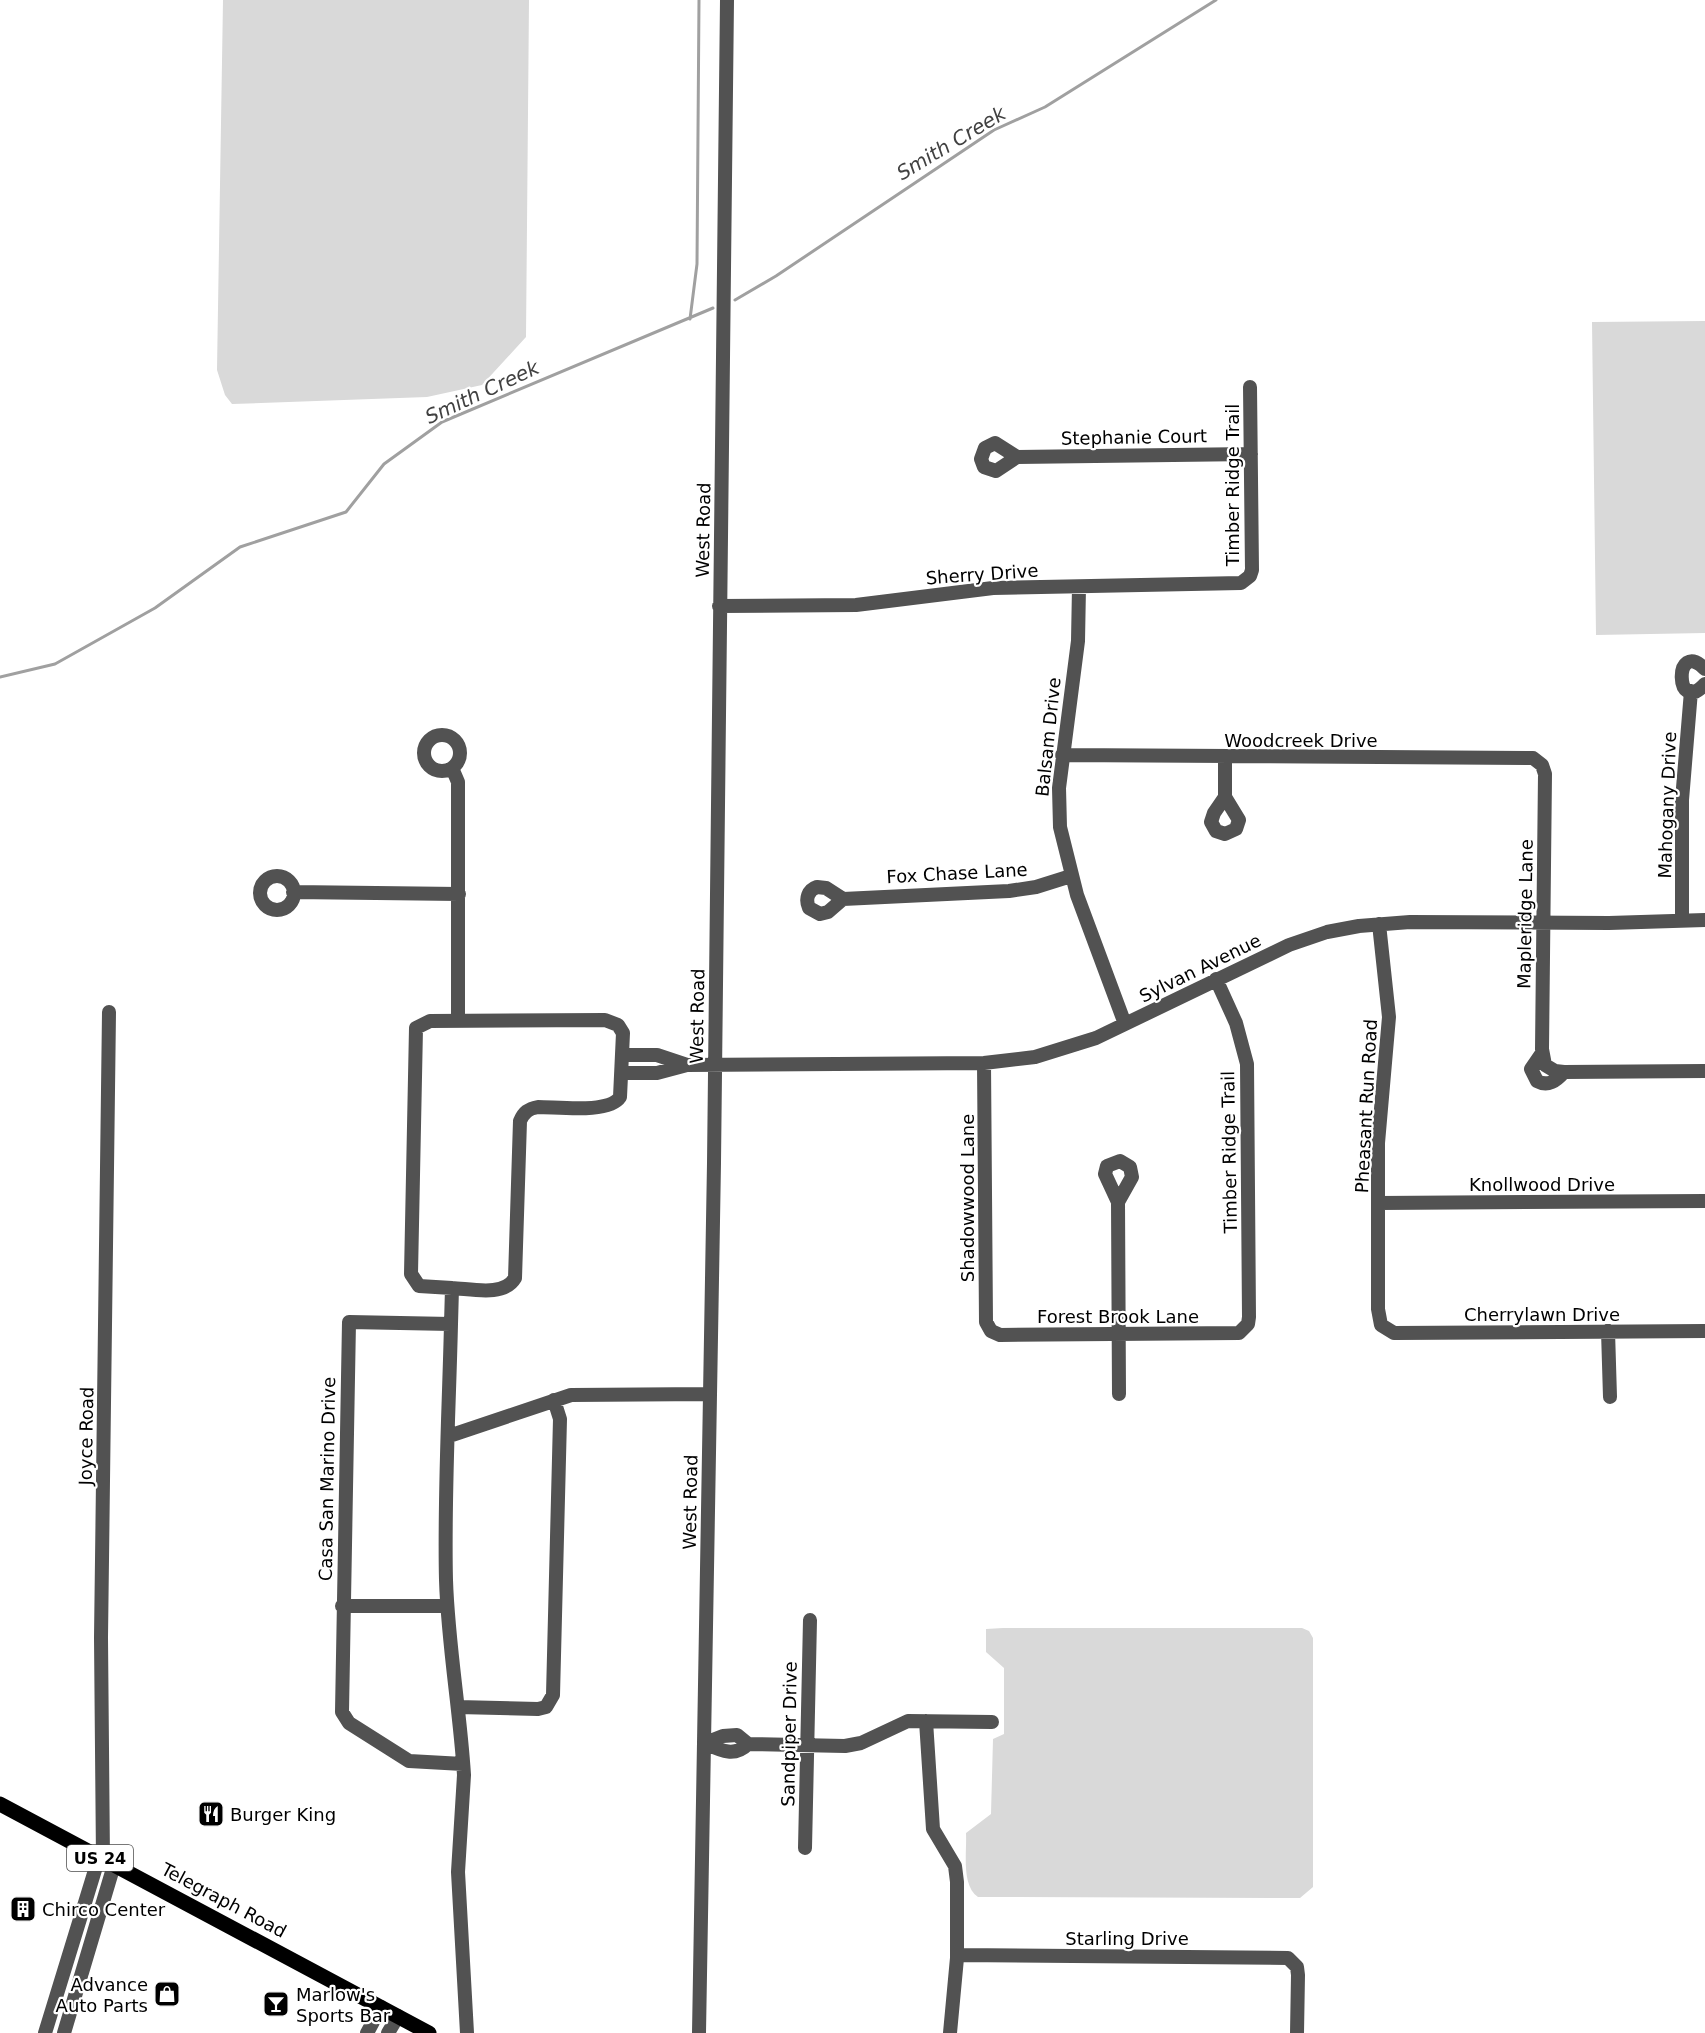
<svg xmlns="http://www.w3.org/2000/svg" width="1705" height="2033" font-family="'DejaVu Sans',sans-serif">
<style>
.green{fill:#d9d9d9}
.lines{fill:none;stroke-linecap:round;stroke-linejoin:round}
.stream{stroke:#a0a0a0;stroke-width:3}
.minor{stroke:#525252;stroke-width:14}
.major{stroke:#000;stroke-width:15}
.labels{text-anchor:middle;dominant-baseline:central;stroke-width:4.5;stroke-linejoin:round;paint-order:stroke}
.shield{fill:#fff;stroke:#4c4c4c;stroke-width:1.5}
.shield-label{font-size:16px;font-weight:bold;fill:#000}
.street-label{font-size:18px;fill:#000;stroke:#fff}
.poi-label{font-size:18px;fill:#000;stroke:#fff;text-anchor:start}
.water-label{font-size:20px;font-style:italic;fill:#414141;stroke:#fff}
</style>
<rect width="100%" height="100%" fill="#fff"/>
<path class="green" d="M223,0H529L526,337L482,385L427,397L232,404L225,395L217,370Z
M1705,321V633L1596,635L1592,322Z
M1003,1628H1302L1309,1631L1313,1638V1887L1300,1898L978,1897C961,1885 967,1853 966,1833L991,1814L993,1739L1004,1734V1668L986,1652V1629Z"/>
<g class="lines">
<path class="stream" d="M735,300L776,276L994,130L1045,107L1216,0
M690,319L697,264L699,0
M0,677L55,664L155,608L240,547L346,512L384,464L442,422L713,308"/>
<path class="minor" d="M1017,457L995,443L985,448L981,459L984,467L996,471L1017,457L1251,454
M1079,587L1078,641L1059,788L1060,827L1077,895L1125,1024
M719,606L856,605L993,588L1241,583L1250,576L1252,570L1250,387
M1705,669C1673,637 1675,718 1705,684
M424 753a18 18 0 1 1 36 0a18 18 0 1 1-36 0Z
M1062,755L1533,758L1542,765L1545,774L1542,1049L1545,1065L1555,1071L1564,1072L1705,1071
M452,768L458,782V1021
M1225,797L1214,813L1211,822L1216,831L1225,834L1236,829L1239,820L1225,797V757
M260 893a17 17 0 1 1 34 0a17 17 0 1 1-34 0Z
M293,892L459,894
M843,899L828,912L820,914L809,908C805,899 808,890 817,887L826,888L843,899L1009,891L1036,887L1071,876
M1682,920V800L1691,691
M1379,924L1389,1017L1378,1143V1309L1381,1325L1394,1333L1705,1331
M1542,1053L1531,1069L1537,1081C1548,1087 1556,1081 1564,1072
M623,1055H657L687,1065
M984,1063L986,1322L991,1331L1000,1335L1239,1333L1248,1324L1249,1317L1247,1064L1236,1023L1216,979
M623,1073H657L687,1065L984,1063L1035,1057L1096,1038L1289,945L1327,932L1359,926L1410,922L1609,923L1705,920
M1118,1202L1132,1177L1130,1167L1120,1161L1107,1166L1105,1174L1118,1202L1119,1394
M1379,1203L1705,1201
M451,1324L452,1288C472,1289 504,1297 515,1278L520,1121C524,1112 528,1109 538,1107C558,1107 609,1114 620,1097L623,1033L618,1025L605,1020L430,1021L416,1028L411,1274L419,1286L452,1288
M1608,1331L1610,1397
M449,1436L571,1395L710,1394
M342,1606H447
M458,1707L538,1709L546,1707L553,1695L560,1419L554,1400
M926,1721L933,1829L955,1866L957,1882V1958L950,2033
M705,1743L723,1736L737,1735L748,1744L845,1746L861,1743L908,1721L992,1722
M705,1743C720,1750 734,1758 748,1744
M463,1764L409,1761L349,1723L342,1712L349,1322L451,1324C449,1409 444,1495 446,1580C448,1645 460,1710 464,1775L458,1872L467,2033
M805,1848L810,1620
M103,1860L101,1638L109,1012
M957,1955L1288,1958L1297,1967L1298,1975L1297,2033
M45,2033L99,1857
M64,2033L114,1865
M367,2033L381,2007
M388,2033L398,2016
M699,2033L714,1163L727,0"/>
<path class="major" d="M0,1804L429,2033"/>
</g>
<defs>
<g id="restaurant-square" transform="scale(1.35)"><rect x="-9" y="-9" width="18" height="18" rx="4" fill="#000" stroke="#fff"/><path d="M-5-6h1v4h1v-4h1v4h1v-4h1v5L-1.5 .5V6h-2V.5L-5-1ZM5-6V6H3V1.5H1.5Q1.5-4 5-6Z" fill="#fff"/></g>
<g id="building-square" transform="scale(1.35)"><rect x="-9" y="-9" width="18" height="18" rx="4" fill="#000" stroke="#fff"/><path d="M-4-6H4V6H1V3H-1V6H-4ZM-2.5-4.3h1.7v1.8h-1.7ZM.8-4.3h1.7v1.8H.8ZM-2.5-1h1.7V.8h-1.7ZM.8-1h1.7V.8H.8Z" fill="#fff"/></g>
<g id="shop-square" transform="scale(1.35)"><rect x="-9" y="-9" width="18" height="18" rx="4" fill="#000" stroke="#fff"/><path d="M-5-2.5h2.3a2.7 3.5 0 0 1 5.4 0H5L5.5 6h-11ZM-1.5-2.5h3a1.5 2.3 0 0 0-3 0Z" fill="#fff"/></g>
<g id="bar-square" transform="scale(1.35)"><rect x="-9" y="-9" width="18" height="18" rx="4" fill="#000" stroke="#fff"/><path d="M-6-5H6L.8 .8V4.5H3.5V6h-7V4.5H-.8V.8Z" fill="#fff"/></g>
</defs>
<g fill-rule="evenodd">
<use href="#restaurant-square" x="211" y="1814"/>
<use href="#building-square" x="23" y="1909"/>
<use href="#shop-square" x="167" y="1994"/>
<use href="#bar-square" x="276" y="2004"/>
</g>
<g class="labels">
<rect class="shield" x="67" y="1845" width="66" height="26" rx="4.5"/>
<g class="shield-label">
<text x="100" y="1858">US 24</text>
</g>
<g class="street-label">
<text transform="translate(1134 437) rotate(-1)">Stephanie Court</text>
<text transform="translate(1232 485) rotate(-90)">Timber Ridge Trail</text>
<text transform="translate(703 530) rotate(-89)">West Road</text>
<text transform="translate(982 574) rotate(-4)">Sherry Drive</text>
<text transform="translate(1048 737) rotate(-84)">Balsam Drive</text>
<text x="1301" y="740">Woodcreek Drive</text>
<text transform="translate(1667 805) rotate(-88)">Mahogany Drive</text>
<text transform="translate(957 873) rotate(-3)">Fox Chase Lane</text>
<text transform="translate(1525 914) rotate(-89)">Mapleridge Lane</text>
<text transform="translate(1200 968) rotate(-26)">Sylvan Avenue</text>
<text transform="translate(697 1016) rotate(-89)">West Road</text>
<text transform="translate(1366 1106) rotate(-87)">Pheasant Run Road</text>
<text transform="translate(1229 1152) rotate(-91)">Timber Ridge Trail</text>
<text x="1542" y="1184">Knollwood Drive</text>
<text transform="translate(967 1198) rotate(-90)">Shadowwood Lane</text>
<text x="1542" y="1314">Cherrylawn Drive</text>
<text x="1118" y="1316">Forest Brook Lane</text>
<text transform="translate(86 1436) rotate(-89)">Joyce Road</text>
<text transform="translate(327 1479) rotate(-89)">Casa San Marino Drive</text>
<text transform="translate(690 1502) rotate(-89)">West Road</text>
<text transform="translate(789 1734) rotate(-89)">Sandpiper Drive</text>
<text transform="translate(224 1900) rotate(28)">Telegraph Road</text>
<text x="1127" y="1938">Starling Drive</text>
</g>
<g class="poi-label">
<text x="230" y="1814">Burger King</text>
<text x="42" y="1909">Chirco Center</text>
<text x="148" y="1984" text-anchor="end">Advance<tspan x="148" dy="21">Auto Parts</tspan></text>
<text x="296" y="1994">Marlow's<tspan x="296" dy="21">Sports Bar</tspan></text>
</g>
<g class="water-label">
<text transform="translate(951 143) rotate(-31)">Smith Creek</text>
<text transform="translate(482 392) rotate(-25)">Smith Creek</text>
</g>
</g>
</svg>
